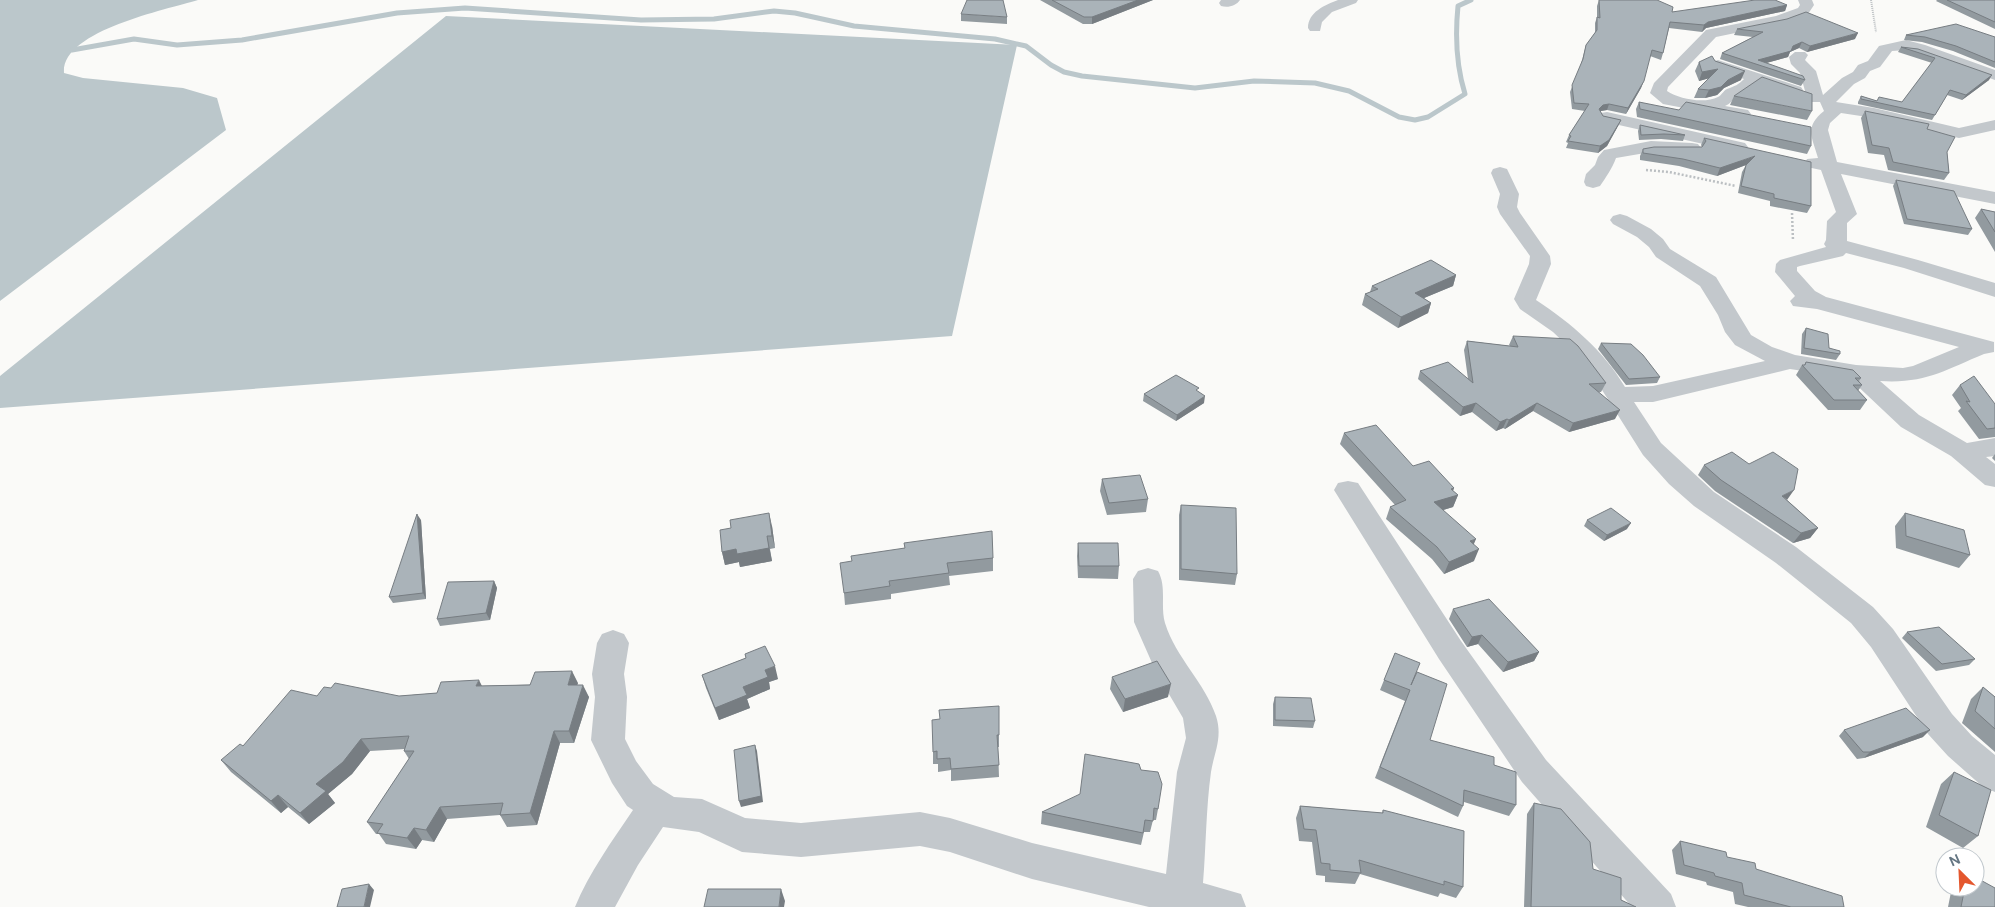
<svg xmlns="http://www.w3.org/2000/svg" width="1995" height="907" font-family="'DM Sans',sans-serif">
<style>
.water{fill:#bbc7cb}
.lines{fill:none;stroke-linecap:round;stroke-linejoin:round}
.stream{stroke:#bbc7cb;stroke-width:5}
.path-far1{stroke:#bbbfc2;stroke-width:2;stroke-dasharray:1 1;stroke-linecap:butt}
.path{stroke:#bbbfc2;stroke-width:2.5;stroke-dasharray:2 2;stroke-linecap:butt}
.minor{fill:#c3c8cc;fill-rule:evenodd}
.wall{fill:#929a9f}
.shaded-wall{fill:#777d82}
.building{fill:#aab3b9;stroke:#777d82}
</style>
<rect width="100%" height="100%" fill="#fafaf8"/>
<path class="water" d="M0,0H198C165,10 61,31 64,73L83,78L183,88L217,98L226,130L0,301Z
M446,16L1017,45L952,336L0,408V376Z"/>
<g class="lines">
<path class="stream" d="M72,50L134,39L177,45L242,40L397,13L465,8L641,20L714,19L774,11L795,13L854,26L995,39L1026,46L1051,65L1064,72L1082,76L1195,88L1254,81L1315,83L1349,91L1399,117L1415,120L1428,117L1465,94C1456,65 1455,36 1458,6L1471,0"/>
<path class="path-far1" d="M1871,0L1876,32"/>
<path class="path" d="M1646,170L1669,172L1736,186
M1792,213L1793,241"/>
<path class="minor" d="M1221,0H1240C1236,6 1228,8 1221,6L1219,3Z
M1338,0H1358L1356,3L1332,12L1322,22L1320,31H1310L1308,28C1308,12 1325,5 1338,0Z
M1798,0H1812L1814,5L1808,14L1784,23L1716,37L1668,87L1667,91C1679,99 1704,104 1718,97C1722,95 1723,91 1727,89C1735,86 1738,85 1744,79L1712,68L1710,65L1712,62L1718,60L1801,87L1803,90L1801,93L1795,95L1758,83C1748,94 1749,90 1738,96C1732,99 1731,104 1725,106L1748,110L1751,114L1748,118L1742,119L1663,104L1650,93L1654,83L1706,30L1776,16L1798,8L1800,5Z
M1906,40L1925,45L1995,70V80L1916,52L1906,50L1892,51L1880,67L1870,71L1865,78L1854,84L1836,102L1874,108L1959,128L1995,120V130L1959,138L1874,118L1841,113L1830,123L1828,130L1837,162L1995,192V204L1841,174L1857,214L1847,223V241L1918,260L1995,283V297L1904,268L1846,253L1843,256L1800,266L1797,267V271L1815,291L1826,297L1994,342V352L1984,354C1945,370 1925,384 1880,381L1919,415L1967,443L1995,438V456L1986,457L1995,464V487L1985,485L1951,456L1901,427L1849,378L1790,369L1653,402H1634L1661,443L1714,492L1796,547L1873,607L1893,629L1952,714L1972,736L1995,755V792L1983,787L1948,756L1928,734L1871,647L1851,623L1776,563L1694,506L1669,484L1643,455L1597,382L1576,354L1553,332L1520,309L1514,299L1529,264L1530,256L1500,214L1497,207L1500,194L1491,173L1493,169L1500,167L1507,169L1519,194L1517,207L1520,213L1550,256L1551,264L1536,300C1572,324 1603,350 1625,387L1653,386L1765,361L1735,345L1725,332L1718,315L1700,286L1656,257L1649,247L1637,237L1613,224L1610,220L1613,216L1620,214L1627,216L1651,229L1663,239L1670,249L1716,277L1751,335L1772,347L1795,355L1856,365L1903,368L1913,366L1959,347L1817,309L1793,306L1790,301L1795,296L1775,272L1776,264L1780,260L1826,247L1824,244L1826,240L1827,221L1836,212L1821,170L1807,167L1805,163L1807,159L1818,158C1812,137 1804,127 1824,111L1820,102H1809L1807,98L1800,73L1791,64L1789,57L1795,52H1805L1808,55L1805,60L1816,71L1823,95L1842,78L1853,72L1858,65L1868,61L1879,46Z
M1607,112L1745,143L1748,147L1745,151L1739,152L1601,121L1598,117L1601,113Z
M1651,141L1692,143L1698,144L1701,148L1698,152L1692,153L1651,152L1616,158C1612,169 1606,177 1600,186L1593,188L1586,186L1584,182L1586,174L1595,165L1598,157L1604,150Z
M1348,481L1358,483L1461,641L1546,760L1671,894L1676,907H1632L1522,782L1439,659L1334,490L1338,483Z
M1148,568L1158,571C1167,587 1160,606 1165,623C1176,658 1205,683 1216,716C1223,737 1214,753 1211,772C1206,808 1206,846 1203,883L1241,894L1246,907H1149L1032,879L950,852L920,846L801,857L742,852L699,832L663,827L638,865L615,907H575C589,873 612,841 633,810L627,806L612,783L591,740L595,697L592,674L597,643L602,634L613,630L624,634L629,643L624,674L627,697L625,739L636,761L653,784L674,797L702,799L745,818L801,823L920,812L950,818L1032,843L1166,874L1177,772L1186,738L1183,718L1156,672L1134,622L1133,579L1138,571Z"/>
</g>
<path class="wall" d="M1040,0H1153L1092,24H1083Z
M1599,0L1672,12L1787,5L1785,11L1706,28L1702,32L1669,28L1663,53L1661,60L1650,56L1641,88L1626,114L1607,110L1600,111L1603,116L1621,120L1618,126L1607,146L1598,153L1566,148L1568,143L1566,142L1569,135L1585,111L1572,109L1570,92L1581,64L1586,45L1595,33V23L1597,17V6Z
M1937,0H1995V29L1936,1Z
M961,14L1007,17V24L961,21Z
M1737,29L1855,39L1807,52L1799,48L1790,52L1788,57L1766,63L1805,80L1801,86L1720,59L1722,53L1753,37L1734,35Z
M1906,35L1995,37V68L1953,51L1922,42L1904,40Z
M1901,47L1918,49L1989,80L1962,100L1947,95L1932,120L1858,104V102L1861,96L1877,101L1902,102L1932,63L1898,52Z
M1715,61L1741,80L1724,88L1717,95L1705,98H1694L1698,89L1709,78L1699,81L1695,71L1699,62Z
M1734,96L1812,111L1807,120L1730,105Z
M1639,102L1811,146L1807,154L1637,117L1636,109Z
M1865,111L1927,129L1947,152L1949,173L1944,180L1888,170L1884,155L1868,153L1861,118Z
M1640,125L1685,135L1683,141L1661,139L1639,140L1638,131Z
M1704,138L1811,206L1807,213L1770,206V201L1738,193L1742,172L1746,165L1717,176L1679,166L1640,160V156L1643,149L1702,147L1701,145Z
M1896,180L1972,229L1968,235L1904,224L1893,186Z
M1981,209L1995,212V252L1975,218Z
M1456,275L1453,286L1424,298L1431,303L1428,313L1398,328L1362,305L1365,294L1370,292L1372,286Z
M1806,328L1829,348L1840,354L1836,360L1801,354L1802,334Z
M1513,336L1606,383L1601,392H1599L1615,419L1569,432L1533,411L1505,429L1503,428L1496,431L1472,412L1460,416L1418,379L1420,371L1468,379L1464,350L1467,341L1510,346L1509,345Z
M1601,343L1660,377L1657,383L1626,385L1598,349Z
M1806,362L1861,378L1859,381L1862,385L1858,391L1867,400L1860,410H1828L1796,375L1802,365H1804Z
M1960,385L1995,404V437L1979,439L1958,411L1961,408L1952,395Z
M1198,392L1204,403L1176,421L1143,401L1144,394Z
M1344,433L1413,466L1454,488L1453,491L1458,495L1453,507L1443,510L1474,544V561L1444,574L1432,559L1386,519L1390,507L1395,505L1340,444Z
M1995,454V461L1992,458Z
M1704,465L1787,500L1818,528L1810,538L1793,543L1715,491L1698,475Z
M1102,479L1148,499L1146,512L1107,515L1100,491Z
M1181,505L1237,574L1235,585L1179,580V515Z
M1905,513L1970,555L1959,568L1896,548L1895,526Z
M421,520L426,599L393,603L389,597Z
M1587,520L1627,529L1604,541L1584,526Z
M772,526L775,548L770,549L772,561L740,567L739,562L725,565L722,552Z
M904,543L993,558V571L949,576L950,585L891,594V599L845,605L844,593L852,561L905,548Z
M1078,543L1119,566L1118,579L1078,578L1077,556Z
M494,581L497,588L490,620L440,626L437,619Z
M1453,609L1539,652L1534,661L1503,672L1478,644L1467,647L1449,619Z
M1907,632L1975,659L1969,665L1936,671L1902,638Z
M1395,653L1415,676L1430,740L1494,765L1516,805L1509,816L1464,802L1463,806L1458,817L1375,778L1405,701L1380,690Z
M745,654L778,679L769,682L770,689L747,699L750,708L719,720L706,688L702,675L746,658Z
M1112,677L1168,697L1123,712L1110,689Z
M578,683L577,685L589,697L574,743H560L537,825L507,827L500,815L447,819L434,842L422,840L416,849L386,844L379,834H376L367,822L409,759L404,751L405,749L370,751L352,774L328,794L335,803L309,824L288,807L281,813L231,772L221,760L317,696L331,688L399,696L437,693L482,686Z
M1983,687L1995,697V752L1962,723L1971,699Z
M1275,697L1315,721L1313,728L1273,726V704Z
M999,706V747H998L999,777L951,781V770L938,772V764H933V752L940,719Z
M1844,730L1923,737L1864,758L1857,759L1839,736Z
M1141,770L1158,809L1156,820H1153L1150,832H1144L1141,845L1041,824L1042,812Z
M1954,772L1978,836L1963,848L1926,827L1941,784Z
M1534,803L1621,900L1636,907H1524L1527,814Z
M1300,806L1382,813L1383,810L1463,887L1456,898L1440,893L1438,897L1360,874L1355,884L1325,882V876L1316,875L1312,842L1299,841L1296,818Z
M1680,841L1727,857L1844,907H1748L1735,904L1733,892L1707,885L1706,882L1676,874L1672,850Z
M1952,887H1975L1995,907H1948Z"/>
<path class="shaded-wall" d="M1138,0H1153L1092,24V17Z
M1787,5L1785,11L1706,28L1702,32L1704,25L1708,22Z
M1858,33L1855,39L1807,52L1810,46Z
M1802,42L1799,48L1790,52L1788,57L1759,65L1758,60Z
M1718,69L1714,77L1699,81L1702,72Z
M1745,71L1741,80L1724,88L1717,95L1705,98L1709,90Z
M1992,75L1989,80L1962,100L1966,95Z
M1644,81L1641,88L1626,114L1628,108Z
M1609,104L1607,110L1601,111L1596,116L1599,109L1603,105Z
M1621,120L1618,126L1607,146L1598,153L1600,146Z
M1755,156L1751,163L1717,176L1720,168Z
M1456,275L1453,286L1412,303L1415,293Z
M1431,303L1428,313L1398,328L1401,317Z
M1205,396L1204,403L1176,421L1177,415Z
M1476,403L1472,412L1460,416L1463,407Z
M1537,403L1533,411L1505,429L1509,420Z
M1620,410L1615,419L1569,432L1573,423Z
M1507,419L1503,428L1496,431L1500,422Z
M1454,488L1450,497L1458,495L1453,507L1430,514L1434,502L1451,489Z
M1794,490L1787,500L1782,496Z
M769,513L772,526L775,548L772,536Z
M417,514L421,520L426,599L423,593Z
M1631,523L1627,529L1604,541L1607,535Z
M1818,528L1810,538L1793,543L1801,533Z
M767,536L772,561L740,567L739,562L725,565L722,552Z
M1476,539L1471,551L1470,541Z
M1479,549L1474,561L1444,574L1449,562Z
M494,581L497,588L490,620L486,613Z
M1482,635L1478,644L1467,647L1472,637Z
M1539,652L1534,661L1503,672L1508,662Z
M775,666L778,679L769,682L770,689L747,699L750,708L719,720L715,708L765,670Z
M572,671L578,683L573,697L568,685Z
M479,680L485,692L476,686Z
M1171,684L1168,697L1123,712L1125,699Z
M583,685L589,697L574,743L569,731Z
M1930,730L1923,737L1864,758L1870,752Z
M554,731L560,743L537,825L530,813Z
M361,739L370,751L352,774L328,794L335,803L309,824L300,813L316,784Z
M755,745L757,751L763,802L741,807L739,801Z
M278,795L288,807L281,813L271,801Z
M440,807L447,819L434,842L426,830Z
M414,828L422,840L416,849L407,838Z
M369,884L374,890L370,907H364Z
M781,889L785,901L784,907H779Z"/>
<path class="building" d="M967,0H1003L1007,17L961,14Z
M1052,0H1138L1092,17H1084Z
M1599,0H1657L1673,7L1672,12L1755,0H1775L1787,5L1708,22L1704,25L1670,22L1663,53L1652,50L1644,81L1628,108L1609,104L1603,105L1599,109L1603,116L1621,120L1609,140L1600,146L1568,141L1571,136L1569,135L1589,104L1574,103L1572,85L1583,59L1586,45L1597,30V17L1600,18Z
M1947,0H1995V22Z
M1806,12L1858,33L1810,46L1802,42L1793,46L1791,51L1758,60L1803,76L1805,80L1722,53L1763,32L1737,29L1787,19Z
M1956,24L1995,37V62L1956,46L1925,37L1906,35Z
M1901,47L1918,49L1992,75L1966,95L1950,90L1935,115L1861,99V96L1877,101L1879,97L1902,102L1935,58Z
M1712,56L1715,61L1745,71L1728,80L1721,87L1709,90L1698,89L1718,69L1702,72L1699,62Z
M1762,77L1812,94V111L1734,96Z
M1639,102L1679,110L1686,102L1811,127V146L1640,109Z
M1865,111L1929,124L1927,129L1955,137L1947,152L1949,173L1893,162L1889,148L1872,145Z
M1640,125L1685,135L1664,134L1641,135Z
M1704,138L1811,162V206L1774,198V194L1741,186L1746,165L1755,156L1720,168L1683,159L1643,153V149L1654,147H1702L1706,141Z
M1896,180L1954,191L1972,229L1907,219Z
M1981,209L1995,212V232Z
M1431,260L1456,275L1415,293L1431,303L1401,317L1365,294L1378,289L1372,286Z
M1806,328L1828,334L1829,348L1840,351V354L1804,348Z
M1513,336L1570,339L1578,346L1606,383L1589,384L1620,410L1573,423L1537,403L1509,420L1507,419L1500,422L1476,403L1463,407L1420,371L1448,362L1473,383L1467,341L1518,347Z
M1601,343L1631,344L1643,355L1660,377L1629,379Z
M1806,362L1853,370L1861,378H1855L1862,385H1853L1867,400H1834L1802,365H1805Z
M1176,375L1199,388L1196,390L1205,396L1177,415L1144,394Z
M1974,376L1995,404V428L1987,429L1966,401L1970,402L1960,385Z
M1376,425L1413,466L1429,461L1454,488L1451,489L1458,495L1434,502L1476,539L1470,541L1479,549L1449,562L1437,547L1390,507L1406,500L1344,433Z
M1732,452L1749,464L1773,452L1798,469L1794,490L1782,496L1818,528L1801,533L1721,480L1704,465Z
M1140,475L1148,499L1109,503L1102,479Z
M1181,505L1236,508L1237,574L1181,569Z
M1611,508L1631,523L1607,535L1587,520Z
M769,513L772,536H767L769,548L737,554L736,549L722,552L720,530L731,528L730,520Z
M1905,513L1964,530L1970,555L1906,536Z
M417,514L423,593L389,597Z
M992,531L993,558L947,563L949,573L889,581L890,586L844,593L840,563L852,561L851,556L905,548L904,543Z
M1078,543H1118L1119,566H1079Z
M494,581L486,613L437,619L448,582Z
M1489,599L1539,652L1508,662L1482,635L1472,637L1453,609Z
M1939,627L1975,659L1942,664L1907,632Z
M765,646L775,666L765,670L768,677L743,687L747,695L715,708L702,675L746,658L745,654Z
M1395,653L1420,663L1411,685L1417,672L1447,684L1430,740L1494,757V765L1516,772V805L1464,790L1463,806L1380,767L1410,690L1384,680Z
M1157,661L1171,684L1125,699L1112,677Z
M572,671L568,685H583L569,731H554L530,813L500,815L503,803L440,807L426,830L414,828L407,838L377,833L383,824L367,822L414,751H404L409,736L361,739L343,762L316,784L326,791L300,813L278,795L271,801L221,760L240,744L243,746L291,690L317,696L324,687L331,688L335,683L399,696L437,693L441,682L479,680L476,686L530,685L535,672Z
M1983,687L1995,697V729L1975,711Z
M1275,697L1311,698L1315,721L1275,720Z
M999,706V735H997L999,765L951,769L950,758L937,759V751L933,752L932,720L940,719L939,710Z
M1906,708L1930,730L1870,752H1863L1844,730Z
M755,745L761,796L739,801L734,750Z
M1085,754L1139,764L1141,770L1158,772L1162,784L1158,809L1154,808L1153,821L1145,820L1143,833L1042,812L1080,794Z
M1954,772L1991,790L1978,836L1939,815Z
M1534,803L1561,809L1590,842L1593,869L1621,878V900L1636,907H1531Z
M1300,806L1383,813V810L1464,831L1463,887L1444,881V885L1359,860L1361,873L1330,870V864L1321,863L1316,830L1304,829Z
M1680,841L1726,852L1727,857L1755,863L1756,869L1842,896L1844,907H1791L1744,895L1742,883L1715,876L1714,873L1684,865Z
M1975,877L1995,888V907H1961L1965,887H1975Z
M369,884L364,907H337L342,889Z
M708,889H781L779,907H704Z"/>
<g transform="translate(1960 872) rotate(336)"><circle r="24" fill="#ffffff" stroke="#c1c8cd"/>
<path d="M0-4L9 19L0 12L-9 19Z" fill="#e4572e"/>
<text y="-8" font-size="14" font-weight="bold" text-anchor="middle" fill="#657683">N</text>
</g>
</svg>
